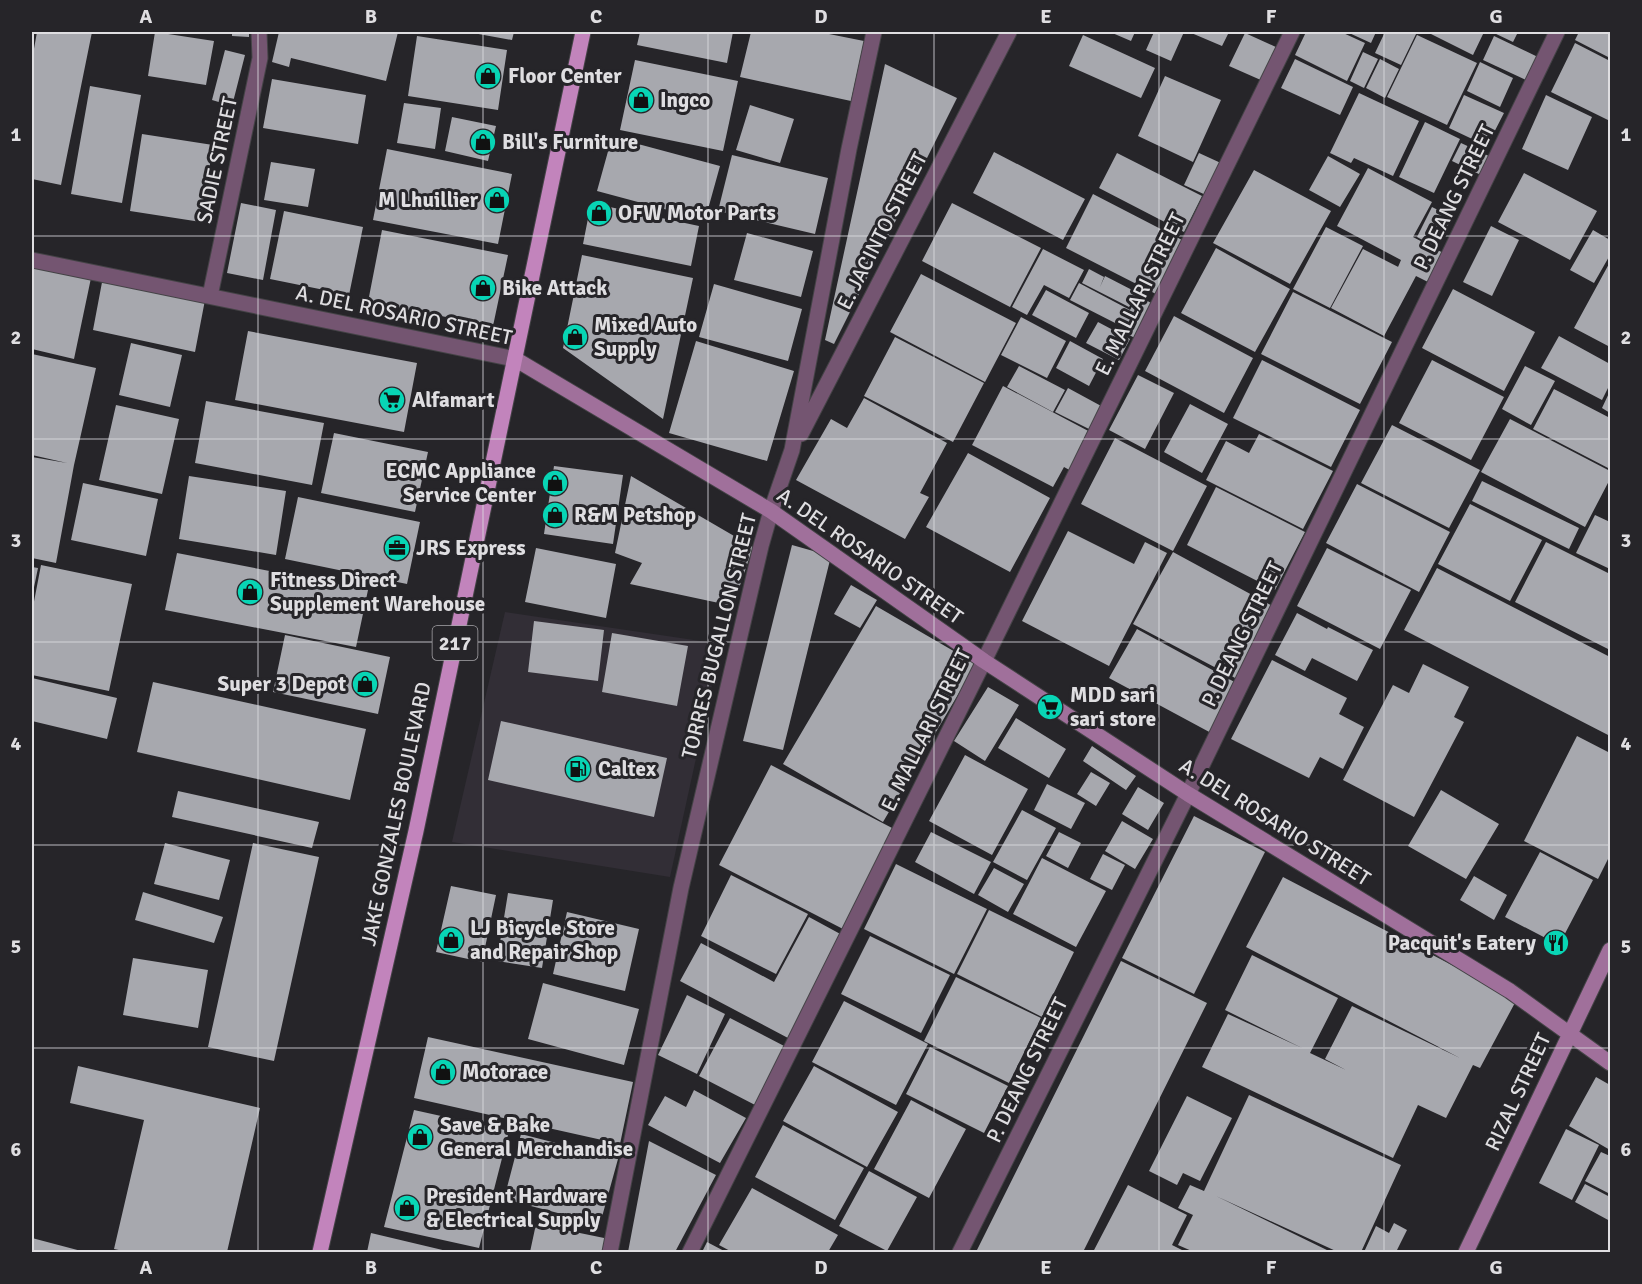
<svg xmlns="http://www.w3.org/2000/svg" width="1642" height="1284" font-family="Signika,sans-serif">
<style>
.built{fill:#322e36}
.building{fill:#a7a8ae}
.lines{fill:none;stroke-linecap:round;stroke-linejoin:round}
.street-casing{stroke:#444346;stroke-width:17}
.secondary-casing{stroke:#444346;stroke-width:17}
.primary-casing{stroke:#444346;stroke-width:17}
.street{stroke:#745571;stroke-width:15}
.secondary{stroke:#a0709b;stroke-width:15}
.primary{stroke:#c284bc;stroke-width:15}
.grid{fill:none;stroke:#dfdee1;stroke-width:1.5;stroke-opacity:0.55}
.labels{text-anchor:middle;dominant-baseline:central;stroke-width:6;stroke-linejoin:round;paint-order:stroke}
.shield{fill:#262529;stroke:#a8a6aa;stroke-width:1.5}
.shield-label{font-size:20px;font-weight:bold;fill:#dfdee1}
.poi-label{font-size:21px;font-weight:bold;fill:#dfdee1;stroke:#262529;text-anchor:start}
.street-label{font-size:21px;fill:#dfdee1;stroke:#262529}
.neatline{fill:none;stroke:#dfdee1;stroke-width:2}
.grid-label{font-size:20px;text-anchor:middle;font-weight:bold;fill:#dfdee1}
</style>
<rect width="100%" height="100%" fill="#262529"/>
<path class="built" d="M505,612L721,644L670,877L452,842Z"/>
<path class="building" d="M37,32H92L61,185L32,179V60Z
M155,32L214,41L206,85L148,76Z
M232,32H249V37L232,36Z
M279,32L288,33V32H398L386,81L291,58L289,67L272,62Z
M474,32H514L512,40L473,33Z
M640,32H733L727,63L637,45Z
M751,32H819L864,41L851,101L740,77Z
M1110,32H1135L1131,41Z
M1154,32H1184L1171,61L1146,50Z
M1189,32H1229L1222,46Z
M1306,32H1341L1365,43L1347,81L1295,55Z
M1347,32H1376L1371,43Z
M1385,32H1417L1401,65L1375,53Z
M1429,32H1484L1473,55L1429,33Z
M1492,32H1518L1513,42Z
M1579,32H1610V58L1575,40Z
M1245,33L1278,48L1263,81L1229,66Z
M1083,35L1155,68L1141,98L1069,66Z
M1417,35L1477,63L1447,125L1387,97Z
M417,36L507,50L498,110L408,96Z
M1494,36L1540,58L1528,81L1483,60Z
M1575,43L1610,61V121L1551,92Z
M225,50L245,55L232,106L212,100Z
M1363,52L1378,59L1364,88L1350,81Z
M1295,59L1353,87L1340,115L1281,88Z
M1380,59L1399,69L1385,98L1366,88Z
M635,60L738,81L723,151L620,130Z
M1480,62L1513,78L1500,107L1467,91Z
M885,64L957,98L834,344L825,340Z
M1165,76L1221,100L1193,162L1138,136Z
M272,79L366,95L358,144L263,128Z
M90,86L141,95L122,203L71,194Z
M1359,93L1419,121L1393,176L1354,158L1351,163L1330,153Z
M1464,95L1504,113L1487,146L1449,128Z
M1546,95L1592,117L1568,170L1522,149Z
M404,103L441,108L435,149L397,143Z
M750,105L794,119L780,163L736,150Z
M452,117L496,126L488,161L445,151Z
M1425,122L1460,139L1434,193L1399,177Z
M142,134L213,145L201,222L130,211Z
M612,137L720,166L705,220L597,191Z
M1461,143L1491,157L1483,176L1452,161Z
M387,149L512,174L498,244L373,220Z
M994,152L1085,199L1063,240L973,193Z
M1117,153L1202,196L1184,232L1099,188Z
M1199,153L1223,164L1208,196L1184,185Z
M732,155L828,178L815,234L718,211Z
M1328,156L1360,174L1340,207L1309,190Z
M271,162L315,169L308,207L264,200Z
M1368,168L1432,202L1413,237L1449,256L1434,285L1416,276L1384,336L1331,308L1363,249L1414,275L1398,267L1401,260L1337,226Z
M1254,170L1331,211L1290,284L1213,243Z
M1524,173L1597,211L1570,260L1498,222Z
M1093,194L1184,241L1156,294L1066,248Z
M241,203L276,210L263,280L227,273Z
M591,203L699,226L691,266L583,244Z
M952,203L1041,248L1010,307L922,261Z
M1432,207L1452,217L1437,248L1417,237Z
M284,211L363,227L349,295L270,279Z
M1491,226L1519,240L1492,296L1463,282Z
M1326,227L1363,246L1330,308L1293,289Z
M382,230L508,255L493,326L368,302Z
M1593,230L1610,240V255L1594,283L1570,270Z
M747,233L813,251L801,297L734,280Z
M1216,248L1290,289L1255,352L1181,313Z
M1043,249L1084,270L1069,298L1044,285L1027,315L1012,307Z
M582,255L693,278L663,419L563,348Z
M1610,262V347L1574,328Z
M32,265L91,278L74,359L32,349Z
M1089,269L1104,277L1100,287L1105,276L1138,293L1129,307L1082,283Z
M921,274L1016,323L985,382L890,332Z
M103,277L205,300L195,352L93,330Z
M1079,283L1130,310L1138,296L1155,305L1137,339L1119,330L1121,326L1070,300Z
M714,284L802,309L788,361L699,337Z
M1453,289L1535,332L1504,391L1422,348Z
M1046,290L1089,313L1076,338L1032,315Z
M1293,292L1392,342L1360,404L1261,354Z
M1174,316L1253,358L1224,413L1145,371Z
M1021,317L1066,341L1047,378L1001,355Z
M1098,322L1130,339L1119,360L1086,343Z
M248,331L417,363L404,432L235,400Z
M1559,336L1610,364V384L1602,400L1541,368Z
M895,337L984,383L953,442L864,396Z
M696,341L794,371L767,461L669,433Z
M1070,341L1103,359L1089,386L1056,368Z
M131,343L182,355L170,407L119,395Z
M32,354L96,368L74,465L56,563L32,558V457L67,463L32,455Z
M1262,360L1360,410L1331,467L1233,418Z
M1432,360L1504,397L1471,460L1399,423Z
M1019,366L1065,390L1053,412L1007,387Z
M1525,366L1555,381L1531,425L1502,409Z
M1138,375L1174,393L1145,449L1109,430Z
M1003,386L1094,434L1073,472L1064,467L1053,487L972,445Z
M1068,388L1103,407L1091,430L1055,412Z
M1554,389L1610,418V469L1533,429Z
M1610,391V413L1602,408Z
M864,398L947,443L920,493L929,497L905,539L796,480L831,419L847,428Z
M206,401L324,423L312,485L195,463Z
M1190,404L1228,424L1202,473L1164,452Z
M116,405L179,419L162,494L99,480Z
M1510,419L1610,471V479L1585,527L1481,472Z
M1392,425L1480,470L1449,528L1361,483Z
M334,433L428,452L415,512L321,493Z
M1259,434L1333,471L1303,529L1206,480L1226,441L1249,453Z
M1115,438L1207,486L1173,551L1081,504Z
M968,453L1050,498L1010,572L926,527Z
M554,466L623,475L613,544L544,534Z
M189,476L286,491L276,555L179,539Z
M631,476L753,547L733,606L630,584L642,563L615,553Z
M1482,481L1579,528L1569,549L1472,501Z
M83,483L158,499L146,556L71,540Z
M1357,484L1450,532L1419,592L1326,543Z
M1216,487L1305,532L1275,590L1187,545Z
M298,497L420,522L407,584L285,559Z
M1470,504L1542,540L1510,601L1438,564Z
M1595,515L1610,522V569L1576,553Z
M1068,531L1134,564L1145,542L1167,553L1109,666L1022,621Z
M1546,542L1610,574V650L1515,602Z
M792,545L831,556L783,750L743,741Z
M536,548L616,564L606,618L525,602Z
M1327,548L1411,590L1380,649L1297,606Z
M1173,552L1276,608L1237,679L1133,624Z
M177,553L368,590L356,647L165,610Z
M41,565L132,584L109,691L32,675V612Z
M32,567L38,568L33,592H32Z
M1437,568L1610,657V736L1404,630Z
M851,585L877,600L860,628L834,614Z
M876,606L976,664L883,822L783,764Z
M1297,613L1327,629L1328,627L1373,650L1357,681L1312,658L1305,671L1275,655Z
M534,621L604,630L598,681L528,672Z
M1137,629L1240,685L1213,734L1109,678Z
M612,633L688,646L677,706L602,692Z
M285,635L390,657L378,714L273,692Z
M1272,660L1347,698L1339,714L1364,727L1343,769L1320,757L1309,778L1231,739Z
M1423,664L1469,687L1454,717L1464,722L1414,817L1343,780L1393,685L1409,693Z
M32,678L117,698L107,739L32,721Z
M153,682L366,729L350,800L137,752Z
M988,687L1019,705L985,761L954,741Z
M1016,718L1066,749L1049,778L998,748Z
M501,721L667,758L654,817L488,780Z
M1577,736L1610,753V855L1598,879L1524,841Z
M1092,746L1136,776L1126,790L1083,761Z
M965,755L1028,789L992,855L929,821Z
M771,765L894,829L843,929L719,865Z
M1091,772L1110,783L1096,806L1077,794Z
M1047,784L1085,803L1071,829L1034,810Z
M1138,787L1164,803L1148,830L1122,814Z
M1441,790L1499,824L1466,879L1408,846Z
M178,791L319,822L312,848L172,817Z
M1022,810L1056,828L1027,880L993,862Z
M1194,816L1265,852L1194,994L1122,958Z
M1122,821L1153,839L1135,869L1105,851Z
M931,832L991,862L974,894L915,862Z
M1059,832L1081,843L1068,868L1046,856Z
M165,843L230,860L219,900L154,884Z
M253,843L319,857L274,1061L208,1047Z
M1540,852L1593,880L1559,945L1505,917Z
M1103,854L1125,865L1112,890L1090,879Z
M1042,858L1106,891L1076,947L1013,914Z
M896,864L987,909L954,974L864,929Z
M994,868L1024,884L1008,912L978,895Z
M731,875L808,914L776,974L701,936Z
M1474,876L1507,895L1494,920L1460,900Z
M1283,877L1517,999L1480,1068L1473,1065L1446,1118L1418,1105L1393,1158L1202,1067L1228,1014L1302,1048L1225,1010L1252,955L1338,998L1310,1053L1346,1070L1325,1059L1352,1006L1460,1058L1246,947Z
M451,886L496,895L482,962L436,952Z
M143,892L223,917L214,943L135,920Z
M508,893L553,900L542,968L497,961Z
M989,910L1074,952L1042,1017L957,974Z
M567,912L639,929L625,991L553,974Z
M809,917L844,936L788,1038L680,981L701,943L774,982Z
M870,936L950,975L921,1033L841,994Z
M133,958L208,970L198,1028L123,1015Z
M1121,961L1207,1003L1083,1252H976Z
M956,977L1041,1018L1009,1083L924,1041Z
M543,983L639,1009L624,1065L528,1039Z
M687,995L725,1014L697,1074L658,1055Z
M844,1001L928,1044L896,1105L812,1062Z
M730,1018L788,1048L757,1106L699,1076Z
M428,1037L633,1082L620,1144L414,1098Z
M930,1047L1008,1086L984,1133L906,1094Z
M78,1066L260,1108L227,1252H128L114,1249L144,1120L70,1103Z
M814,1066L898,1112L867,1167L783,1121Z
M1596,1077L1610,1085V1150L1569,1126Z
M694,1090L746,1118L720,1163L648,1125L665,1096L686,1107Z
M1249,1095L1401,1165L1361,1252H1338L1216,1196L1331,1252H1194L1178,1245L1193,1215L1178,1208L1190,1185L1204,1191Z
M1187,1096L1232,1118L1200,1181L1183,1173L1177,1185L1149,1171Z
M911,1100L966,1129L929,1198L874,1169Z
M414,1110L509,1131L479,1248L384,1227Z
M783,1125L864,1168L835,1220L755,1177Z
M1566,1129L1599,1145L1572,1200L1539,1183Z
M521,1134L618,1159L600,1224L504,1199Z
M649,1141L716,1175L675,1252H628Z
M1601,1152L1610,1156V1194L1585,1181Z
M869,1171L917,1197L887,1251L839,1226Z
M1585,1184L1610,1197V1221L1575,1202Z
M1128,1185L1187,1215L1172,1245L1186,1252H1093Z
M752,1188L838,1235L828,1252H732L719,1245Z
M1394,1223L1407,1230L1396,1252H1364L1376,1226L1389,1233Z
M536,1224L609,1239L606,1252H530Z
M371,1233L451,1252H367Z
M32,1238L85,1252H32Z
M707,1242L726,1252H702Z"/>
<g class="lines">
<g class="street-casing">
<path id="street" d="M32,260L515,359
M210,296L260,58L259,32
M801,434L1009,32
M610,1252L681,888L761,546L771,511L792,450L849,149L874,32
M690,1252L984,661L1292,32
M960,1252L1188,794L1557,32"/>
</g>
<g class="secondary-casing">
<path id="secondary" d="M515,359L771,511L984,661L1188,794L1510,991L1610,1063
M1466,1252L1610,950"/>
</g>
<g class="primary-casing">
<path id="primary" d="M320,1252L416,831L583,32"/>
</g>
<use href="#street" class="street"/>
<use href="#secondary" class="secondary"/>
<use href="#primary" class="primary"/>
</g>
<path class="grid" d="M258,32V1252M483,32V1252M708,32V1252M934,32V1252M1159,32V1252M1384,32V1252M32,236H1610M32,439H1610M32,642H1610M32,845H1610M32,1048H1610"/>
<defs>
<g id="shop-disc" transform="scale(1.35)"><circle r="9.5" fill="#08d5b5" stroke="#262529"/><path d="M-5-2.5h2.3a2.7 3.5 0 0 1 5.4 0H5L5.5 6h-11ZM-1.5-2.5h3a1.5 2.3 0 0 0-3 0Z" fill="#111"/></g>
<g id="supermarket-disc" transform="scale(1.35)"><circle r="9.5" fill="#08d5b5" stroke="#262529"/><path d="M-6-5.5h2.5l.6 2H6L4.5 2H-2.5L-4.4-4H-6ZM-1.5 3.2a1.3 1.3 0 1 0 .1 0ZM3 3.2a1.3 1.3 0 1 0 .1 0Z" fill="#111"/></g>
<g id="office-disc" transform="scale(1.35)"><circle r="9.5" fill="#08d5b5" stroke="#262529"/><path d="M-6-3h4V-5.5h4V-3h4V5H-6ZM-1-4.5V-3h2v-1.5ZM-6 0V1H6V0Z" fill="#111"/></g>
<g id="fuel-disc" transform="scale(1.35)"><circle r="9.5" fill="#08d5b5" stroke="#262529"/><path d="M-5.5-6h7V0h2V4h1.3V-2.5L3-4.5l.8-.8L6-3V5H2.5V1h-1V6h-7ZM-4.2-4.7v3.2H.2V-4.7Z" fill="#111"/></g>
<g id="restaurant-disc" transform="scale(1.35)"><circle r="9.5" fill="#08d5b5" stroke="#262529"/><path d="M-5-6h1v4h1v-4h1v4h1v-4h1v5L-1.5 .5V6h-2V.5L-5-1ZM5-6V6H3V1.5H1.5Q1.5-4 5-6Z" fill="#111"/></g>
</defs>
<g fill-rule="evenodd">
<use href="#shop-disc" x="488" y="76"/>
<use href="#shop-disc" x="641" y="100"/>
<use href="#shop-disc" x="483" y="142"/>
<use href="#shop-disc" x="497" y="200"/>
<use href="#shop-disc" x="599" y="213"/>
<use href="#shop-disc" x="483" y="288"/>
<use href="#shop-disc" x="575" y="337"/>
<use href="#supermarket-disc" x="392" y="400"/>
<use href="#shop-disc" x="555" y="483"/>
<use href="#shop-disc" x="555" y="515"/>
<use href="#office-disc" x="397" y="548"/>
<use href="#shop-disc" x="250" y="592"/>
<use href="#shop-disc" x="365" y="684"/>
<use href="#supermarket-disc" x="1050" y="707"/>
<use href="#fuel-disc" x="578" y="769"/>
<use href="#shop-disc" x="451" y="940"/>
<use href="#restaurant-disc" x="1556" y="943"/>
<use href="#shop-disc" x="443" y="1072"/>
<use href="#shop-disc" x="420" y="1137"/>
<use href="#shop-disc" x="407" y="1208"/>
</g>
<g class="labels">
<rect class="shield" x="432.5" y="626" width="45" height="34" rx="4.5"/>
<g class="shield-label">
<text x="455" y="643">217</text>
</g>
<g class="poi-label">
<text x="508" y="76">Floor Center</text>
<text x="660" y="100">Ingco</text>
<text x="502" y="142">Bill's Furniture</text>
<text x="478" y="200" text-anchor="end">M Lhuillier</text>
<text x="618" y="213">OFW Motor Parts</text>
<text x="502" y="288">Bike Attack</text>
<text x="594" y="325">Mixed Auto<tspan x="594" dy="24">Supply</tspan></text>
<text x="412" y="400">Alfamart</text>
<text x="536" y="471" text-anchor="end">ECMC Appliance<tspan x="536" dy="24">Service Center</tspan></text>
<text x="574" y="515">R&amp;M Petshop</text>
<text x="416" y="548">JRS Express</text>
<text x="270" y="580">Fitness Direct<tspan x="270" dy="24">Supplement Warehouse</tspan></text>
<text x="346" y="684" text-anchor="end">Super 3 Depot</text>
<text x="1070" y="695">MDD sari<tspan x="1070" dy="24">sari store</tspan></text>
<text x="598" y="769">Caltex</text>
<text x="470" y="928">LJ Bicycle Store<tspan x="470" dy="24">and Repair Shop</tspan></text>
<text x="1536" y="943" text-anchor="end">Pacquit's Eatery</text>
<text x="462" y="1072">Motorace</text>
<text x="440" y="1125">Save &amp; Bake<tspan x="440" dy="24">General Merchandise</tspan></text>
<text x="426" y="1196">President Hardware<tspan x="426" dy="24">&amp; Electrical Supply</tspan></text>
</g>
<g class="street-label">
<text transform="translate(217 160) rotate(-78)">SADIE STREET</text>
<text transform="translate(1454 197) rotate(-64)">P. DEANG STREET</text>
<text transform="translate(882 231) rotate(-63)">E. JACINTO STREET</text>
<text transform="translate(1140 294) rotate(-64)">E. MALLARI STREET</text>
<text transform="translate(404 315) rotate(12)">A. DEL ROSARIO STREET</text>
<text transform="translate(870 556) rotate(35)">A. DEL ROSARIO STREET</text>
<text transform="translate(1242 634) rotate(-64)">P. DEANG STREET</text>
<text transform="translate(719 636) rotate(-76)">TORRES BUGALLON STREET</text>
<text transform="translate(926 730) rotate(-64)">E. MALLARI STREET</text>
<text transform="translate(396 814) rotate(-78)">JAKE GONZALES BOULEVARD</text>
<text transform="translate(1275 822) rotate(32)">A. DEL ROSARIO STREET</text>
<text transform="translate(1027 1070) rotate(-64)">P. DEANG STREET</text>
<text transform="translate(1518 1092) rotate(-65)">RIZAL STREET</text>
</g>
</g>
<rect width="1642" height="1284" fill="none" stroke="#262529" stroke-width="66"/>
<rect x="33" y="33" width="1576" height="1218" class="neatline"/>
<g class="grid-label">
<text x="146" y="23">A</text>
<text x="371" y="23">B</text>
<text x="596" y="23">C</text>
<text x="821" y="23">D</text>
<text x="1046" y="23">E</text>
<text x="1271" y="23">F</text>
<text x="1496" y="23">G</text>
<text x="16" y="141">1</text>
<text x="1626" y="141">1</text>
<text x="16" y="344">2</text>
<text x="1626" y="344">2</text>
<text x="16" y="547">3</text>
<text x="1626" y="547">3</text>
<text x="16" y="750">4</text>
<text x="1626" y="750">4</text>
<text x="16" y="953">5</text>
<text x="1626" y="953">5</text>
<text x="16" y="1156">6</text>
<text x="1626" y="1156">6</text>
<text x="146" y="1274">A</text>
<text x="371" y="1274">B</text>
<text x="596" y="1274">C</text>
<text x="821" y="1274">D</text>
<text x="1046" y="1274">E</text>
<text x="1271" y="1274">F</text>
<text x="1496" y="1274">G</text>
</g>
</svg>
